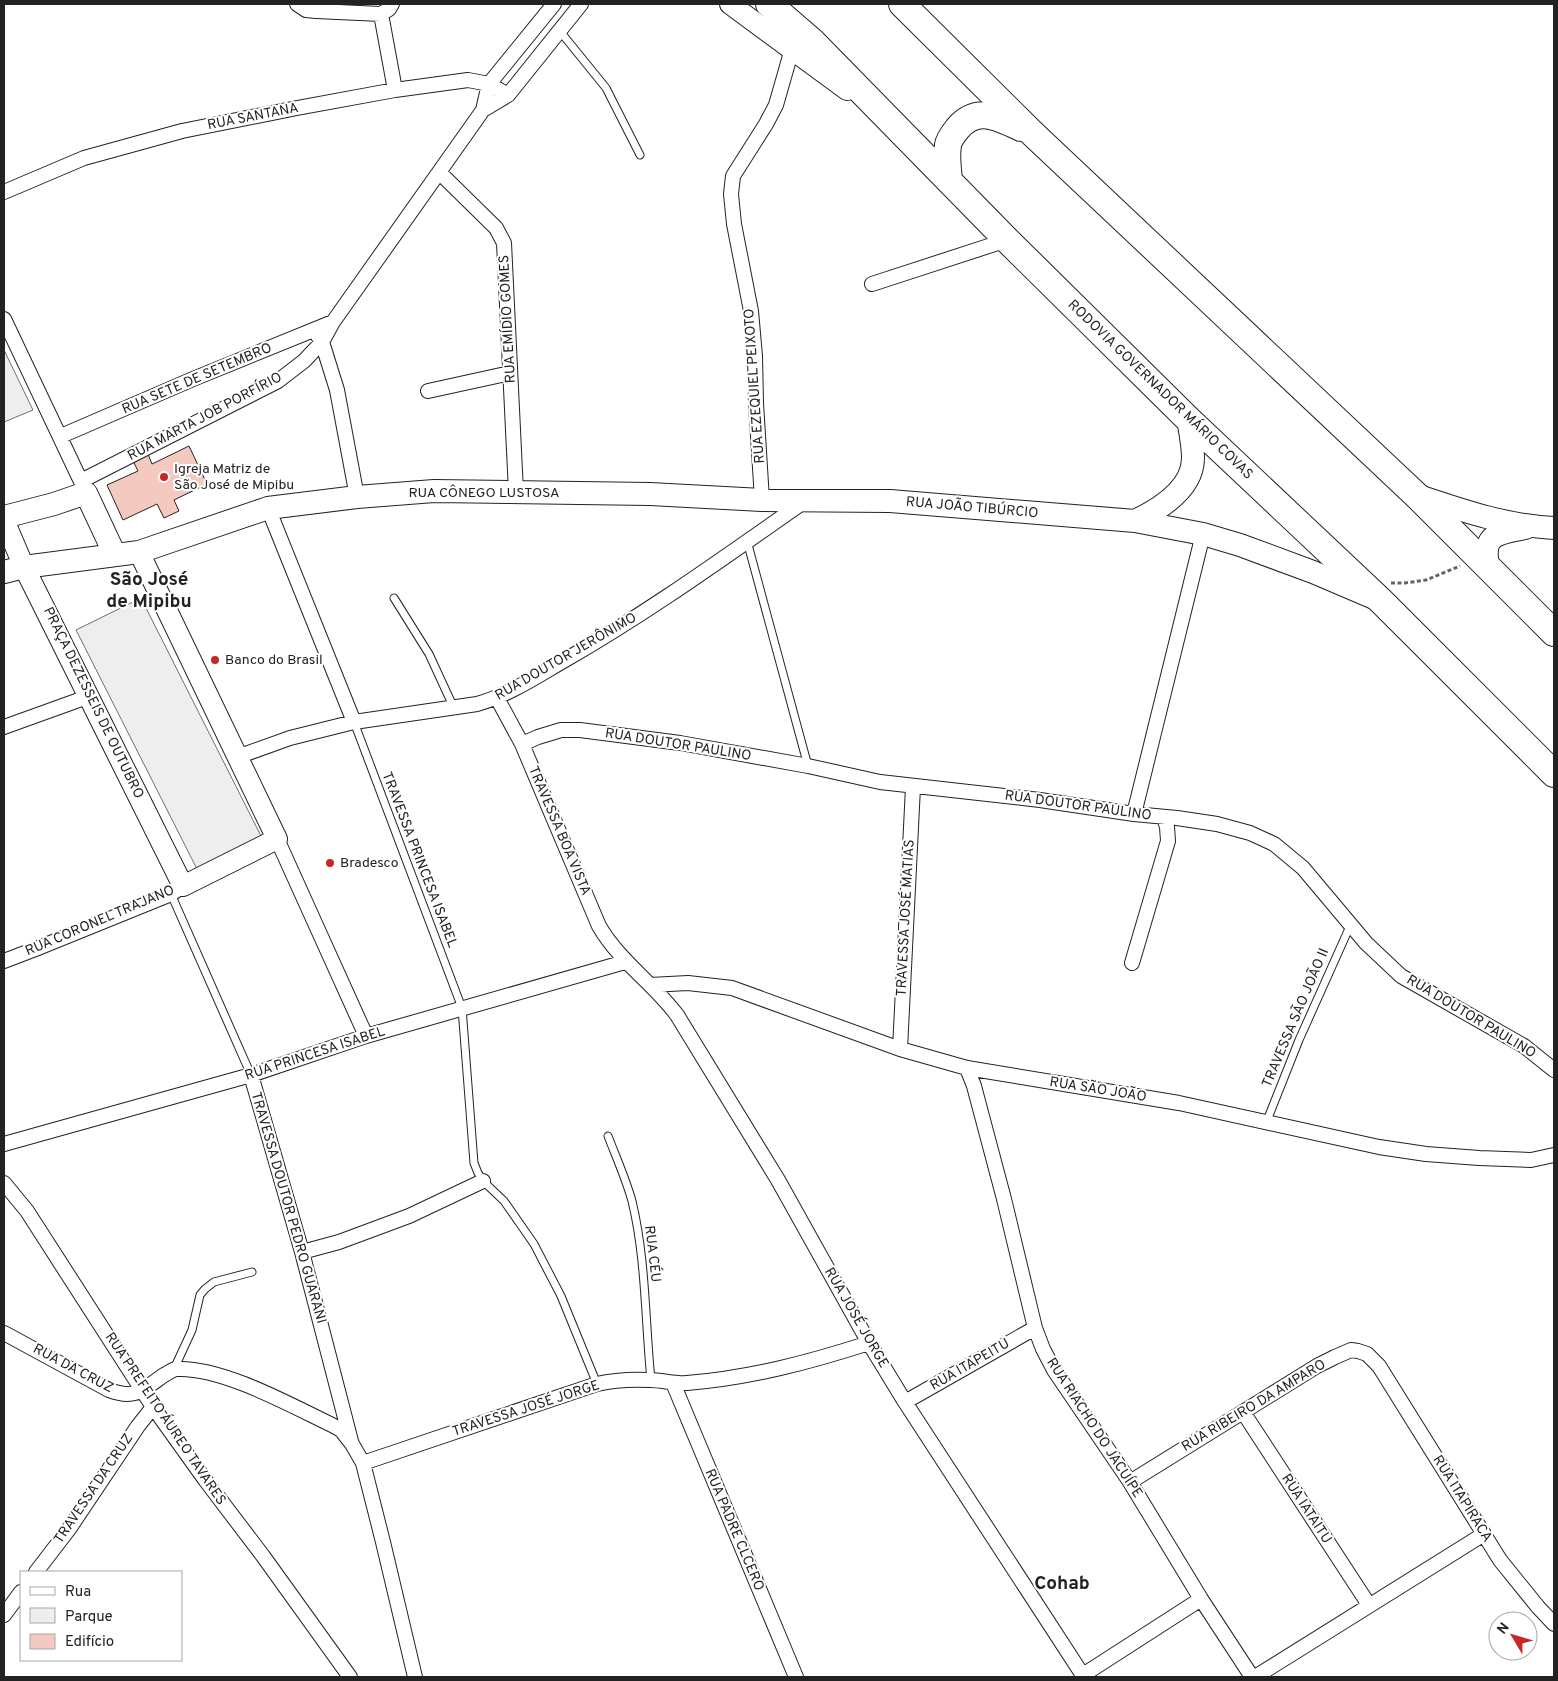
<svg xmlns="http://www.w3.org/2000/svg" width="1558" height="1681" font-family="Overpass,sans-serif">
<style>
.green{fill:#eee;stroke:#6f6f6f}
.building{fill:#f3c9c0;stroke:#222}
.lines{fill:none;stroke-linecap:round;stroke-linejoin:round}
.lane-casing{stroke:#222;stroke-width:9}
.street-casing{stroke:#222;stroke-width:16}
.secondary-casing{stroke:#222;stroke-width:22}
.primary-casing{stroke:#222;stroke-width:24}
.highway-casing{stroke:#222;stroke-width:28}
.path{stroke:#646464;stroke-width:3;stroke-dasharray:4 2.5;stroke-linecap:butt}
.lane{stroke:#fff;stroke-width:7}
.street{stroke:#fff;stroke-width:14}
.secondary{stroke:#fff;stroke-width:20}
.primary{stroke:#fff;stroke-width:22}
.highway{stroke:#fff;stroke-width:26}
.poi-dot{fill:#c62828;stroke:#fff;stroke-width:2}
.labels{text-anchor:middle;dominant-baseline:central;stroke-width:4;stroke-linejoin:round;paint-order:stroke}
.street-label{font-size:14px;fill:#222;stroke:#fff}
.poi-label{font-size:14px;fill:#222;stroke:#fff;text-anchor:start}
.district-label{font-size:19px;font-weight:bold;fill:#222;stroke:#fff}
</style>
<rect width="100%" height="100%" fill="#fff"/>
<path class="green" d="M4,350L33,410L4,422Z
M141,598L263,840L197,869L76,630Z"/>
<path class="building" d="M189,446L207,484L174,500L179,511L164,518L157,504L123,520L107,485L138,471L133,461L148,454L152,464Z"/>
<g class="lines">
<g class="lane-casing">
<path id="lane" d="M559,30L606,88L640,155
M747,541L808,766
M394,598L429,654L453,706
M354,722L462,1008L474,1163L478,1173L483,1181L504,1201L534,1244L561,1296L597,1384
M171,894L251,1075
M1266,1123L1299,1040L1351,924
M608,1136C616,1157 626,1179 632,1201C646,1259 645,1320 651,1380
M174,1369L192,1330L200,1295L205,1289L214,1282L252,1272"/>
</g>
<g class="street-casing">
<path id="street" d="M297,4L306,10L316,11L381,14
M392,4L389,9L381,14L395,90
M483,110L489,84L554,4
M439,172L496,228L504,243L516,492
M4,192L84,158L182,131L297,108L395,90L468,80L489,84L508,95
M872,284L1007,240
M4,319L85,490
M318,336L322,342L337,390L357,497
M428,391L510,373
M61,436L193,379L333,322
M81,481L278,381L304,361L322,342L333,322L483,110L508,95L581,4
M762,500L756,403L755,356L751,311L734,224L731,194L733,176L766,124L776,105L792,49
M268,508L354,722
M497,698L522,744L599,926C620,962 653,983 677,1015L778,1180L869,1343L905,1402L1084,1677
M4,727L90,696
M522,744L538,737L561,730H580L680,743L808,766L880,782L1040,800L1134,814L1177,818L1217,824L1250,833L1274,844L1303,868L1366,943L1401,976L1524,1046L1554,1070
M237,757L290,738L354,722L477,704C509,695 537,676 565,660C649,612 726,556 805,501
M1134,814L1203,534
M277,839L366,1036
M4,961L38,948L171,894L183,886
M1132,963L1168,841L1167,827L1164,818
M650,985L688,983L732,988L900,1049L967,1068L1179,1103L1379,1147L1426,1154L1479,1158L1531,1160L1554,1155
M900,1049L913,787
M967,1068L974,1086L1004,1199L1035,1328L1043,1349L1054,1370L1130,1482L1201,1599L1252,1677
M251,1075L302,1252L351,1441
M4,1144L251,1075L366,1036L625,962
M4,1183L27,1211L153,1407L206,1481L263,1556L350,1677
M302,1252L339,1242L409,1216L483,1181
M4,1333L109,1390C135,1400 143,1390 164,1375C169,1373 172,1369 177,1369C223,1367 292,1406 334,1426L341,1430L352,1444L363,1463L383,1542L415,1677
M673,1383L796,1677
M905,1402L1035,1328
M1243,1412L1369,1605
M363,1463L597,1384C614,1380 632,1379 650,1380C662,1380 675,1384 687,1383C750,1378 810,1362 869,1343
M1130,1482L1317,1366L1335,1357L1351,1350L1358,1351L1367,1354L1379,1366L1500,1560L1538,1607L1554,1624
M36,1572L69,1529L138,1426L153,1407
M4,1615L21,1592
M1083,1675L1201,1599
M1255,1677L1484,1534"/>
</g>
<g class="secondary-casing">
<path id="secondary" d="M730,4L847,90
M4,520L24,567L183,886L277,839L139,552"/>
</g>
<g class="primary-casing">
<path id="primary" d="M1416,495C1461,510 1506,526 1554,528
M4,517L54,504L86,493L115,555
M1135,521C1160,509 1193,489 1193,458C1193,445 1190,431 1188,419
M1488,566C1482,533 1498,534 1525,528
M4,572L24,567L139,552L268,508L357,497L434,491L650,494L762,500L890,501L1135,521L1203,534L1240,545L1313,572L1374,598"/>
</g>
<g class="highway-casing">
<path id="highway" d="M769,4L812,41L1007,240L1188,419L1380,600L1554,774
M902,4L1033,134L1416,495L1554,633
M949,180C948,169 946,157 948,145C949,139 954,133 958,128C977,106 998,117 1021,128"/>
</g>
<path class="path" d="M1391,583H1405L1426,580L1460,566"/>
<use href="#lane" class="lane"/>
<use href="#street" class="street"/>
<use href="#secondary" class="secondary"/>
<use href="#primary" class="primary"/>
<use href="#highway" class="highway"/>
</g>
<g class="poi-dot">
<circle cx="164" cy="477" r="5"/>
<circle cx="215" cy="660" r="5"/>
<circle cx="330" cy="863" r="5"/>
</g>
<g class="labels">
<g class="street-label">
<text transform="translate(253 117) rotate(-11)">RUA SANTANA</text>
<text transform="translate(508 319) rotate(-93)">RUA EMÍDIO GOMES</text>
<text transform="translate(197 379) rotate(-23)">RUA SETE DE SETEMBRO</text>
<text transform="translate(755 386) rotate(-94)">RUA EZEQUIEL PEIXOTO</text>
<text transform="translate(1160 390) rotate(44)">RODOVIA GOVERNADOR MÁRIO COVAS</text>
<text transform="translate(205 417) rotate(-28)">RUA MARTA JOB PORFÍRIO</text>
<text x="484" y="493">RUA CÔNEGO LUSTOSA</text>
<text transform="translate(972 508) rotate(5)">RUA JOÃO TIBÚRCIO</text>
<text transform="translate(566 657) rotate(-30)">RUA DOUTOR JERÔNIMO</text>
<text transform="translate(93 703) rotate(64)">PRAÇA DEZESSEIS DE OUTUBRO</text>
<text transform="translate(678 745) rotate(9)">RUA DOUTOR PAULINO</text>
<text transform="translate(1078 806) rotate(8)">RUA DOUTOR PAULINO</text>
<text transform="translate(559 831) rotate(67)">TRAVESSA BOA VISTA</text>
<text transform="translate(419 860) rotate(69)">TRAVESSA PRINCESA ISABEL</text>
<text transform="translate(906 918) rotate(-87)">TRAVESSA JOSÉ MATIAS</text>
<text transform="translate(100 921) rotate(-23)">RUA CORONEL TRAJANO</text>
<text transform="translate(1471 1017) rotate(31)">RUA DOUTOR PAULINO</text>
<text transform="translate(1296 1018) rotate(-67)">TRAVESSA SÃO JOÃO II</text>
<text transform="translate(315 1054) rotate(-18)">RUA PRINCESA ISABEL</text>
<text transform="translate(1098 1090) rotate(9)">RUA SÃO JOÃO</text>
<text transform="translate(288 1208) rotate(74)">TRAVESSA DOUTOR PEDRO GUARANI</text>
<text transform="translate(652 1254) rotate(83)">RUA CÉU</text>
<text transform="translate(856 1318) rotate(60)">RUA JOSÉ JORGE</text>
<text transform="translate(970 1365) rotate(-30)">RUA ITAPEITU</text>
<text transform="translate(73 1369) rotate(28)">RUA DA CRUZ</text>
<text transform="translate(1254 1406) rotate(-31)">RUA RIBEIRO DA AMPARO</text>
<text transform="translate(526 1409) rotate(-18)">TRAVESSA JOSÉ JORGE</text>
<text transform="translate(165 1419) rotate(56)">RUA PREFEITO ÁUREO TAVARES</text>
<text transform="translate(1094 1428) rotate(57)">RUA RIACHO DO JACUÍPE</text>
<text transform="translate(94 1489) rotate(-56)">TRAVESSA DA CRUZ</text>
<text transform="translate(1462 1499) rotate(58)">RUA ITAPIRACA</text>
<text transform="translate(1306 1509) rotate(57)">RUA IATAITU</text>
<text transform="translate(734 1530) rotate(67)">RUA PADRE CLCERO</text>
</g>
<g class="poi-label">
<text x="174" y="469">Igreja Matriz de<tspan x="174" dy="16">São José de Mipibu</tspan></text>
<text x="225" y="660">Banco do Brasil</text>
<text x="340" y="863">Bradesco</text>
</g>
<g class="district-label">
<text x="149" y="580">São José<tspan x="149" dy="22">de Mipibu</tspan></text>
<text x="1062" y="1584">Cohab</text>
</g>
</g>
<rect width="1558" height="1681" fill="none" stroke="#222222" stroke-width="10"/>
<rect x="20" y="1571" width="162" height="90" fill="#ffffff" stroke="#a7a7a7"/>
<rect x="30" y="1587" width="25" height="8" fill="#ffffff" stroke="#a7a7a7"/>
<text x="65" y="1596" font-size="15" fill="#222222">Rua</text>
<rect x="30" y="1608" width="25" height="15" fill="#eeeeee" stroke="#a7a7a7"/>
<text x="65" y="1621" font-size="15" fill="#222222">Parque</text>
<rect x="30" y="1634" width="25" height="15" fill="#f3c9c0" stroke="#a7a7a7"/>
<text x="65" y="1646" font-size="15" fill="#222222">Edifício</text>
<g transform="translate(1513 1636) rotate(308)"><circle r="24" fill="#ffffff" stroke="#a7a7a7"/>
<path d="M0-4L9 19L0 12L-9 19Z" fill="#c62828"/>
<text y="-8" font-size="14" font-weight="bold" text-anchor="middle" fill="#222222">N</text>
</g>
</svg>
